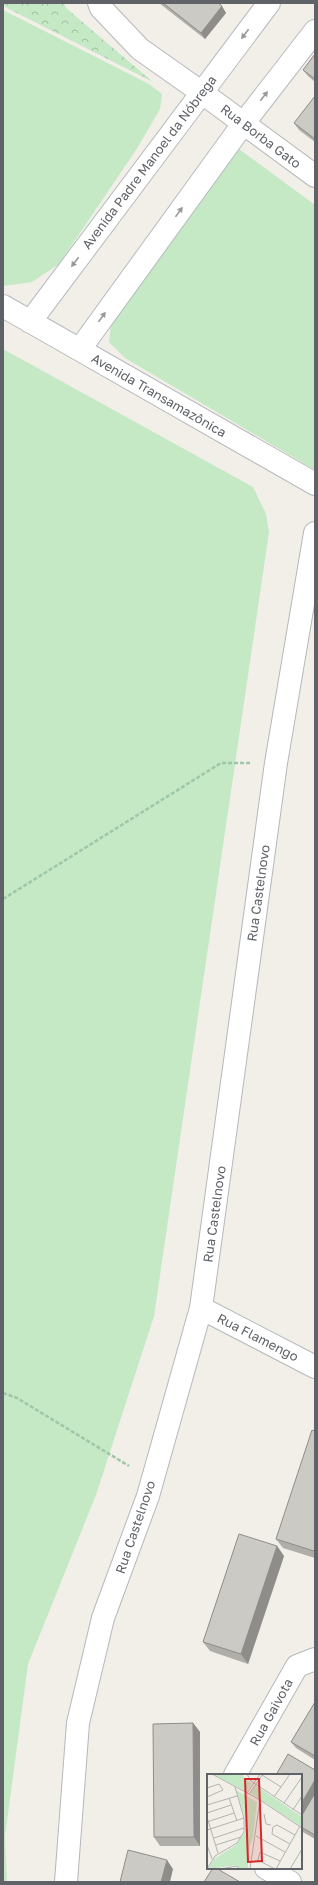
<svg xmlns="http://www.w3.org/2000/svg" width="318" height="1885" font-family="'Golos Text',sans-serif">
<style>
.green{fill:#c5e8c5}
.forest{fill:url(#forest-crowns)}
.lines{fill:none;stroke-linecap:round;stroke-linejoin:round}
.street-casing{stroke:#b5b8bc;stroke-width:24}
.secondary-casing{stroke:#b6babf;stroke-width:24}
.path{stroke:#9cc7a9;stroke-width:2.5;stroke-dasharray:4 2;stroke-linecap:butt}
.street{stroke:#fff;stroke-width:22}
.secondary{stroke:#fff;stroke-width:22}
.wall{fill:#afaea9}
.shaded-wall{fill:#8f8d8a}
.building{fill:#cccac5;stroke:#8f8d8a}
.oneway{fill:#979a9d}
.labels{text-anchor:middle;dominant-baseline:central;stroke-width:3;stroke-linejoin:round;paint-order:stroke}
.street-label{font-size:13px;fill:#5f6368;stroke:#fff}
.inset-road{fill:none;stroke:#b3b3b1;stroke-width:1}
.view{fill:#d62828;fill-opacity:0.15;stroke:#d62828;stroke-width:2}
.inset-edge{fill:none;stroke:#5f6368;stroke-width:2}
</style>
<defs>
<pattern id="forest-crowns" width="20" height="18" patternUnits="userSpaceOnUse"><rect width="20" height="18" fill="#c5e8c5"/><path d="M2 6a3 3 0 1 1 6 0M12 15a3 3 0 1 1 6 0" fill="none" stroke="#a3c0a4"/></pattern>
</defs>
<rect width="100%" height="100%" fill="#f1efe8"/>
<path class="green" d="M3,10L149,84L162,94L160,109L136,150L59,264L32,282L3,286Z
M239,149L315,205V470L125,358L109,342L111,324Z
M3,349L253,487L266,514L269,532L154,1316L96,1495L28,1664L5,1836L7,1882H3Z"/>
<path class="forest" d="M3,3H64L66,8L153,82L3,6Z"/>
<g class="lines">
<g class="street-casing">
<path id="street" d="M99,3L101,8L140,49L201,92L315,176
M201,1308L315,1367
M235,1775L297,1666L315,1659
M266,1868L290,1882
M66,1882L78,1723L103,1618L148,1496L201,1308L276,763L315,533"/>
</g>
<g class="secondary-casing">
<path id="secondary" d="M3,306L315,484
M30,322L269,3
M80,349L243,124L315,31"/>
</g>
<path class="path" d="M3,899L221,763H250
M3,1393L17,1398L129,1466"/>
<use href="#street" class="street"/>
<use href="#secondary" class="secondary"/>
</g>
<path class="wall" d="M159,3H220L219,4L226,13L205,39Z
M315,54V82L308,76L303,70Z
M315,96V142L299,130L294,123Z
M315,1431V1558L283,1548L276,1539Z
M277,1546L284,1556L248,1664L210,1651L203,1642Z
M315,1702V1760L296,1748L291,1742Z
M193,1723L200,1732V1846H160L154,1837Z
M315,1770V1839L301,1831V1775Z"/>
<path class="shaded-wall" d="M222,6L226,13L205,39L201,33Z
M277,1546L284,1556L248,1664L241,1654Z
M193,1723L200,1732V1846L194,1837Z
M315,1780V1794L301,1818V1804Z
M167,1860L173,1869L170,1882H161Z"/>
<path class="building" d="M163,3H218L222,6L201,33Z
M315,54V79L303,70Z
M315,96V139L294,123Z
M312,1430L315,1431V1548L314,1551L276,1539Z
M239,1534L277,1546L241,1654L203,1642Z
M315,1702V1756L291,1742Z
M193,1723L194,1837H154L153,1724Z
M288,1754L315,1770V1780L301,1804V1775H276Z
M315,1793V1835L301,1827V1817Z
M128,1850L167,1860L161,1882H120Z
M213,1868H216L240,1882H204Z"/>
<defs><path id="oneway-solid" d="M-6-.8H1V-3.2L6.5 0L1 3.2V.8H-6Z"/></defs>
<g class="oneway">
<use href="#oneway-solid" transform="translate(245 34) rotate(127)"/>
<use href="#oneway-solid" transform="translate(264 96) rotate(-52)"/>
<use href="#oneway-solid" transform="translate(179 212) rotate(-54)"/>
<use href="#oneway-solid" transform="translate(75 262) rotate(127)"/>
<use href="#oneway-solid" transform="translate(102 317) rotate(-54)"/>
</g>
<g class="labels">
<g class="street-label">
<text transform="translate(261 136) rotate(37)">Rua Borba Gato</text>
<text transform="translate(149 162) rotate(-53)">Avenida Padre Manoel da Nóbrega</text>
<text transform="translate(159 395) rotate(30)">Avenida Transamazônica</text>
<text transform="translate(258 893) rotate(-82)">Rua Castelnovo</text>
<text transform="translate(214 1214) rotate(-82)">Rua Castelnovo</text>
<text transform="translate(258 1337) rotate(27)">Rua Flamengo</text>
<text transform="translate(135 1527) rotate(-71)">Rua Castelnovo</text>
<text transform="translate(271 1712) rotate(-61)">Rua Gaivota</text>
</g>
</g>
<g transform="translate(207 1774)">
<rect width="95" height="95" fill="#f1efe8"/>
<path d="M6,0H36L37,5L45,9L40,18ZM48,11L95,43V53L43,19ZM29,16L50,28L46,63L41,78V95H32L30,91L1,95L7,85L29,71L38,58V43Z" fill="#c5e8c5"/>
<path class="inset-road" d="M5,0L53,26L95,54M40,0L44,7L95,41M55,1L74,13M0,14L12,10L16,16L0,23M40,19L53,0M42,20L56,0M67,23L83,0M22,24L30,47M77,29L95,3M0,31L30,22M86,36L95,22M0,39L24,31M57,40L59,50L64,51M0,43L11,79M0,48L27,39M0,56L37,44M49,62L78,78M7,64L37,54M83,70L65,60L66,53L70,51L88,61M0,71L5,85M9,71L34,63M0,95L8,82L30,69L37,58V44L28,13M13,95L30,92L32,95M43,95L53,26M68,95L51,86L53,78L73,87M69,95L93,52M83,95L95,75"/>
<path class="view" d="M38,5H52L55,87L41,88Z"/>
<rect width="95" height="95" class="inset-edge"/>
</g>
<rect width="318" height="1885" fill="none" stroke="#5f6368" stroke-width="8"/>
</svg>
